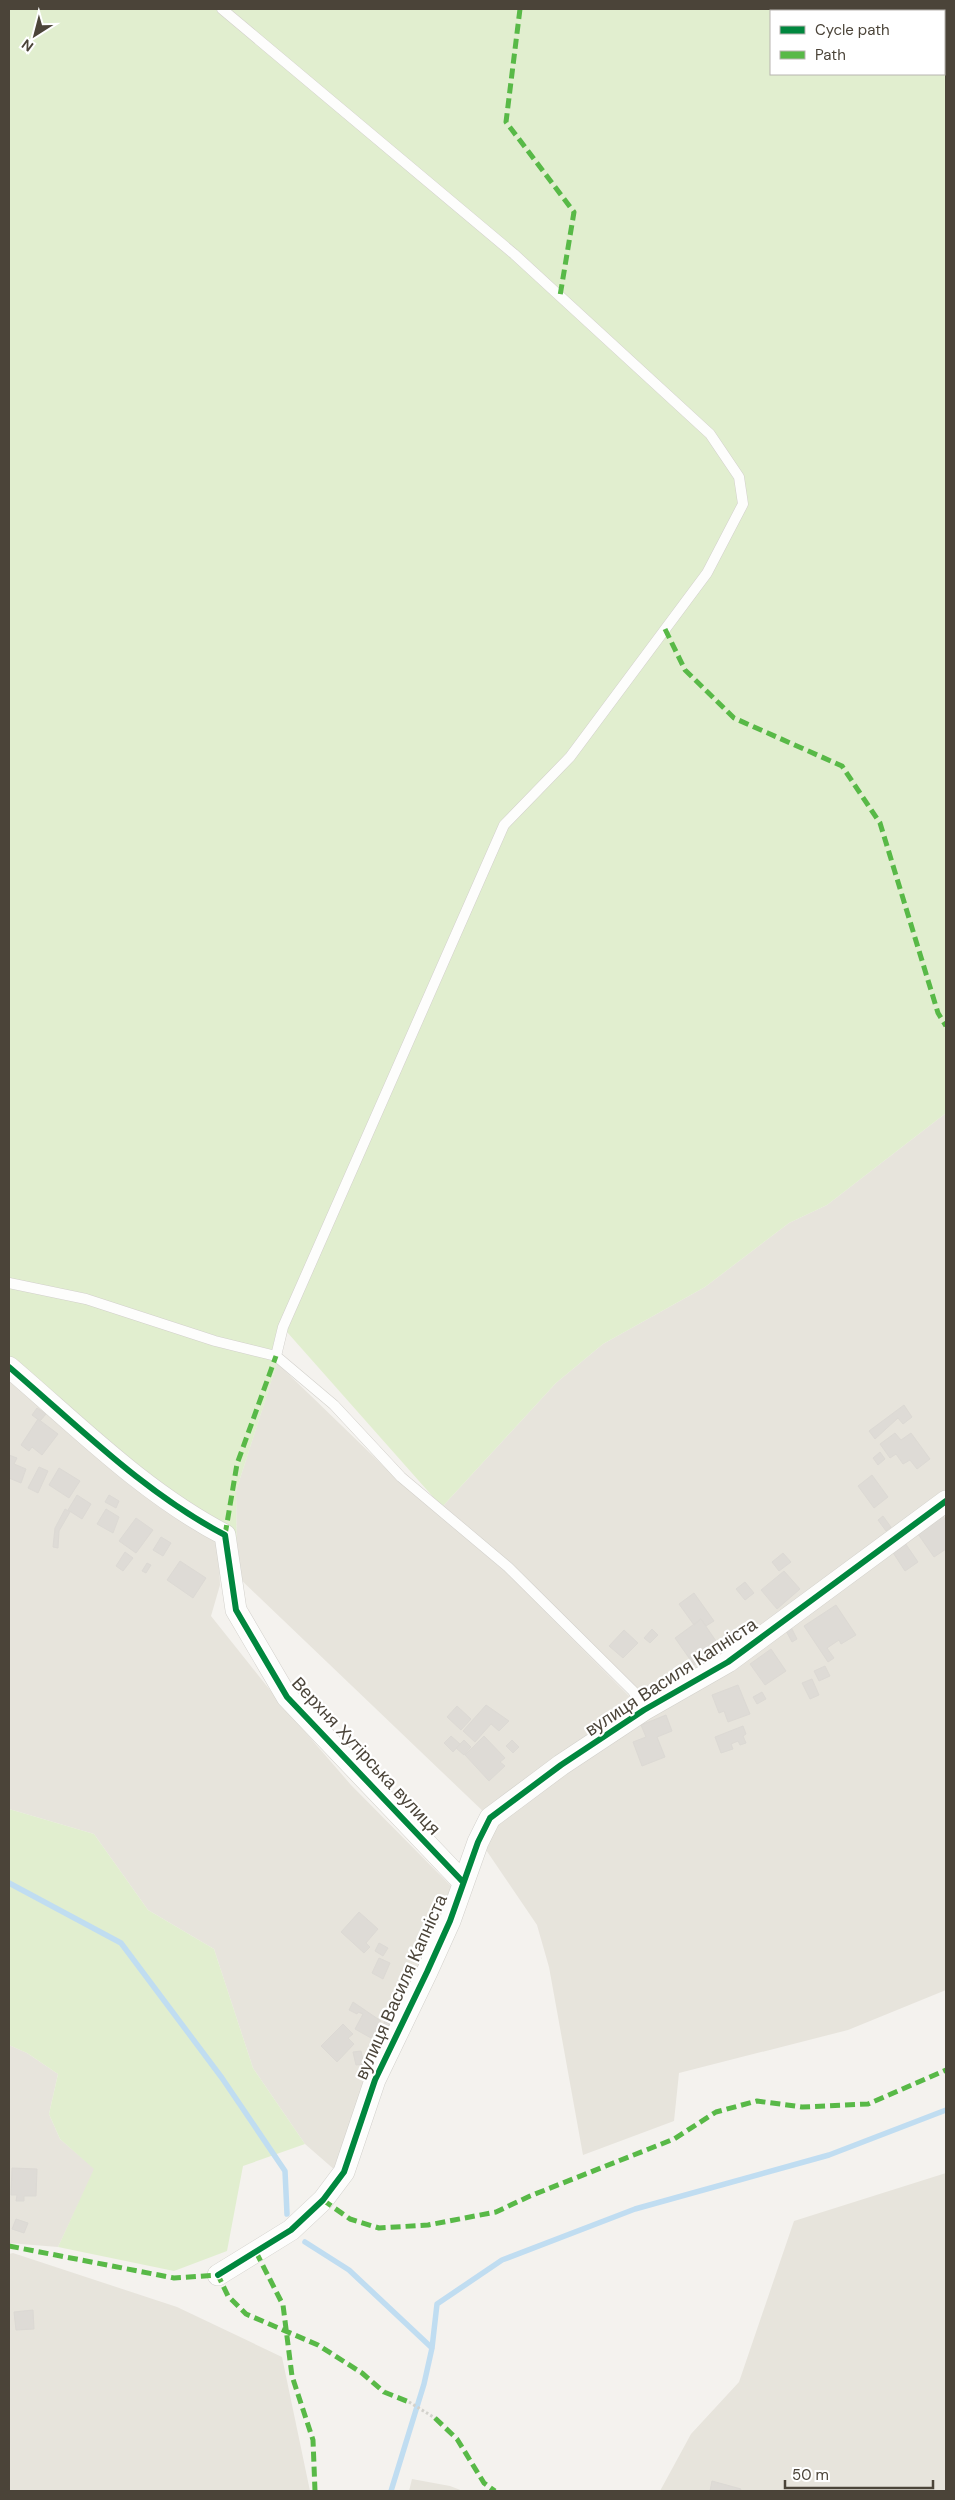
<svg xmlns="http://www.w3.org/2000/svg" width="955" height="2500" font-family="'DM Sans',sans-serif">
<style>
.residential{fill:#e7e4dc}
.green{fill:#e1eecf;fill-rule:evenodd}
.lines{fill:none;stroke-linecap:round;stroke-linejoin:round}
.stream{stroke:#c0ddf1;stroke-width:5.5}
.building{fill:#dedbd6;stroke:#dcd9d4}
.service-casing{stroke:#d2d0cb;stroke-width:11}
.minor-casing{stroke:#d2d0cb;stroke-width:22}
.path{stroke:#d3d2cc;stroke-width:3;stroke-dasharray:2.5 2.5;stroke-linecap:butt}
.service{stroke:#fdfdfc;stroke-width:10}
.minor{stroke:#fdfdfc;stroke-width:21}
.quiet{stroke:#58b947;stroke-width:5;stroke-dasharray:10 5;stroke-linecap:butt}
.cycleway-casing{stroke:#fff;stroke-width:9}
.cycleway{stroke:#00873e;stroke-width:6}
.labels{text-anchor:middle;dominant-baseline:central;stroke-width:4.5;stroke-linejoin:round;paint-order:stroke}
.street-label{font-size:18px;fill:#4b4439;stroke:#fff}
</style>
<rect width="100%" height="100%" fill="#f4f2ee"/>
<path class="residential" d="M946,1113V1494L725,1659L654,1700L636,1689L442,1507L556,1383L603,1344L705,1287L789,1223L827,1205Z
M277,1363L402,1484L508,1574L630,1697L631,1712L488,1816L237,1576L236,1491Z
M9,1372L218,1540L220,1585L211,1616L282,1705L351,1785L454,1889L336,2171L305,2144L253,2068L214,1949L148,1910L94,1834L9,1809Z
M946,1506V1990L848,2030L679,2073L674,2121L583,2155L549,1967L537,1925L482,1844L503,1813Z
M9,2045L27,2053L58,2074L49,2114L60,2139L95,2169L58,2247L9,2243Z
M946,2173V2491H660L691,2434L739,2382L794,2221Z
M13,2253L177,2307L282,2357L310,2491H9V2254Z
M412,2479L450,2486L463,2491H409Z"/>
<path class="green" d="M9,9H946V1113L827,1205L789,1223L705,1287L603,1344L556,1383L442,1507L287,1332L236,1491L237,1576L218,1540L9,1372ZM771,11H944V74H771Z
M9,1809L94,1834L148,1910L214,1949L253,2068L305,2144L243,2166L227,2251L174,2271L58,2247L94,2169L60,2139L49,2114L58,2074L27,2053L9,2045Z"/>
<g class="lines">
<path class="stream" d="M9,1883L121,1943L222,2078L285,2171L287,2214
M305,2242L349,2270L432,2348
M391,2491L424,2384L432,2348L437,2304L502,2260L635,2209L829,2155L946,2110"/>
</g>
<path class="building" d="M904,1405L912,1417L903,1424L898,1418L875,1439L869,1431Z
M37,1408L46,1414L40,1421L32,1415Z
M38,1419L58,1434L42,1455L32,1447L29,1451L21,1445Z
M895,1433L901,1440L911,1433L930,1459L917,1469L910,1460L903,1464L896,1454L890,1458L880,1444Z
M880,1452L885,1459L878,1465L873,1458Z
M9,1455L17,1458L14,1464L26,1469L21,1483L9,1478Z
M39,1467L48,1471L38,1493L28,1488Z
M59,1468L80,1481L69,1498L49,1485Z
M872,1475L888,1497L874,1508L858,1486Z
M77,1495L91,1504L82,1519L68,1510Z
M109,1495L119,1501L116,1508L105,1502Z
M65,1509L70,1512L59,1531L58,1548L53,1547L55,1528Z
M106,1509L119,1517L113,1533L97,1524Z
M883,1516L891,1527L886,1531L878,1520Z
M943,1516L946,1521V1549L934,1557L918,1534Z
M136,1518L153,1530L136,1553L119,1541Z
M161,1537L171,1543L163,1556L153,1550Z
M905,1543L918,1562L905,1571L892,1551Z
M125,1552L133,1558L123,1571L116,1566Z
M783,1553L791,1562L779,1571L772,1562Z
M180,1561L206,1578L193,1598L167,1580Z
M147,1563L151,1565L146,1573L142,1571Z
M784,1571L800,1589L777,1609L761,1590Z
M745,1582L754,1593L745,1600L736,1589Z
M694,1593L714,1621L706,1626L701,1619L694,1625L679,1604Z
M836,1605L856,1635L841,1644L839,1640L827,1648L834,1658L828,1662L804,1626Z
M701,1619L720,1647L694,1665L675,1638Z
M791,1627L797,1639L792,1642L785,1629Z
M652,1629L658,1635L650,1643L644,1638Z
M624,1630L638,1643L623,1658L609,1646Z
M771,1649L786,1671L765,1685L750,1664Z
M825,1666L830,1676L819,1681L814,1671Z
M812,1679L819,1695L810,1699L802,1683Z
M738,1685L750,1714L728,1722L724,1711L719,1713L712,1695Z
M762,1692L766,1699L757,1704L753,1697Z
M486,1705L509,1721L499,1731L491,1724L475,1742L463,1731Z
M457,1706L471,1719L461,1730L447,1717Z
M666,1715L672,1731L657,1737L665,1757L642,1766L633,1742L646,1737L641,1725Z
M743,1726L746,1734L743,1736L746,1743L740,1745L738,1741L731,1744L733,1749L721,1753L715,1737Z
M451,1736L460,1744L453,1752L444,1743Z
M484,1736L505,1758L500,1762L505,1766L489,1781L465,1755Z
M464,1740L471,1747L464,1755L456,1748Z
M512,1740L519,1747L513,1753L506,1746Z
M359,1912L378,1929L366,1943L370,1947L364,1953L341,1932Z
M379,1943L388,1948L383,1956L375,1951Z
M379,1958L390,1963L383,1979L372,1973Z
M353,2002L381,2021L371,2038L355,2029L363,2014L358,2012L357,2014L349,2010Z
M385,2021L392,2024L384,2039L378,2036Z
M343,2024L353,2034L348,2038L354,2044L337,2062L321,2046Z
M369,2049L377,2053L373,2063L364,2058Z
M361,2051L364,2064L356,2065L353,2052Z
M12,2168L37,2169L36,2196H24V2201H16L17,2195H11Z
M16,2219L28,2223L24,2233L12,2229Z
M33,2310L34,2329L16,2330L14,2312Z
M712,2481L741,2489L740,2491H710Z"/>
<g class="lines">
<g class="service-casing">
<path id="service" d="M222,9L514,254L710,434L739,477L743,504L707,573L570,757L504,825L283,1327L276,1356L334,1405L401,1477L508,1567L633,1691L644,1710
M9,1283L86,1299L215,1341L276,1356"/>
</g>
<g class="minor-casing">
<path id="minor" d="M9,1367C78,1426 144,1493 225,1535L236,1610L287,1697L463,1882
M218,2275L291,2230L323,2200L344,2172L375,2080L427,1972L450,1921L478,1842L490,1818L561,1765L644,1710L728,1662L946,1501"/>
</g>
<path class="path" d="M409,2402L435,2418"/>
<use href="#service" class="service"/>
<use href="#minor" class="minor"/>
<path class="quiet" d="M520,9L506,122L574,212L560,296
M665,629L685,670L734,718L842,766L880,823L938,1013L946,1026
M225,1535L237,1464L276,1356
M323,2200L350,2219L379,2228L428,2225L496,2212L530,2196L674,2139L716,2112L757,2101L802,2107L868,2104L946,2070
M9,2246L174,2278L218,2275L228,2296L246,2314L318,2345L362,2373L384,2392L409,2402
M256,2252L283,2305L292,2376L313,2440L315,2491
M435,2418L457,2439L484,2483L495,2491"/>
<g class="cycleway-casing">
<path id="cycleway" d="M9,1367C78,1426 144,1493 225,1535L236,1610L287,1697L463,1882
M218,2275L291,2230L323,2200L344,2172L375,2080L427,1972L450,1921L478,1842L490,1818L561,1765L644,1710L728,1662L946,1501"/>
</g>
<use href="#cycleway" class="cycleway"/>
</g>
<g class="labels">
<g class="street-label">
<text transform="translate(671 1677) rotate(-33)">вулиця Василя Капніста</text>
<text transform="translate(366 1756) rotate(47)">Верхня Хутірська вулиця</text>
<text transform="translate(401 1987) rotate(-66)">вулиця Василя Капніста</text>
</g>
</g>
<rect width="955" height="2500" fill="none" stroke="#4b4439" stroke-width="20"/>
<rect x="770" y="10" width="175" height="65" fill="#ffffff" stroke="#b7b4b0"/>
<rect x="780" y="26" width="25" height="8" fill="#00873e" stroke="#b7b4b0"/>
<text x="815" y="35" font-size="15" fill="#4b4439">Cycle path</text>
<rect x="780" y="51" width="25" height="8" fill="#58b947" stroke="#b7b4b0"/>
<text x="815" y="60" font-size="15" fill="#4b4439">Path</text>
<g transform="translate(35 35) rotate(216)" stroke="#ffffff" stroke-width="4" paint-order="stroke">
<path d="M0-4L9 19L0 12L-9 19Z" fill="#4b4439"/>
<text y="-8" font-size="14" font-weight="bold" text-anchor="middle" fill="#4b4439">N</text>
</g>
<path d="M785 2480v8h148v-8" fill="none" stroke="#4b4439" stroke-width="2.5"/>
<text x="792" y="2480" font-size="15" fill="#4b4439" stroke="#ffffff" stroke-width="4" paint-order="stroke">50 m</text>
</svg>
